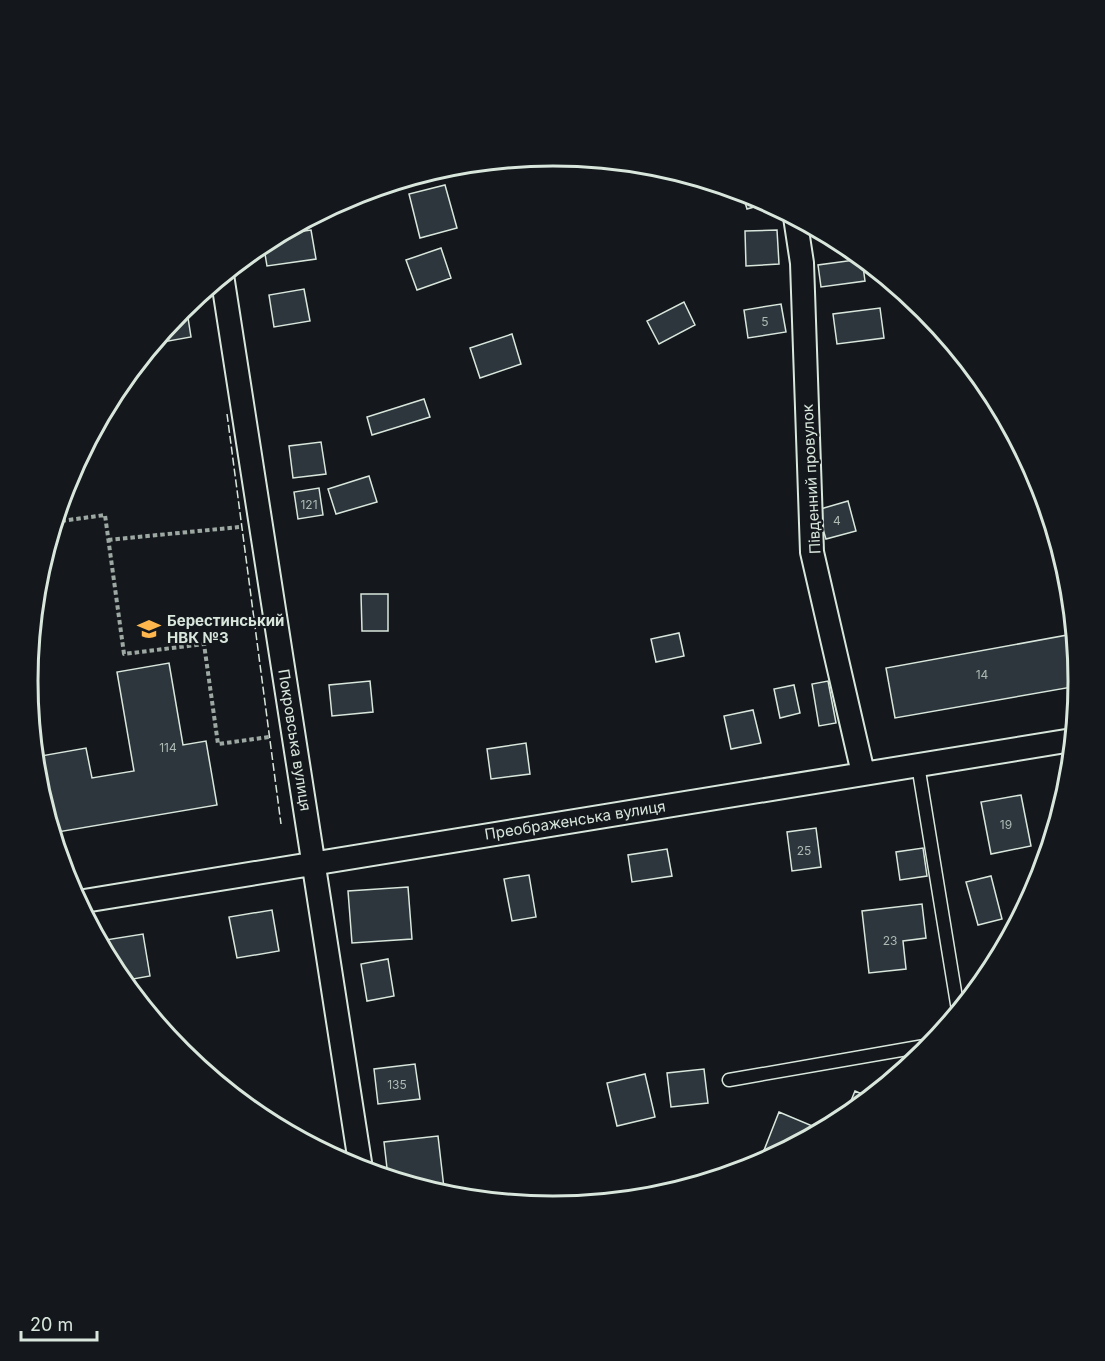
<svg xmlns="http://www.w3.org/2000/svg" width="1105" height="1361" font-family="Inter,sans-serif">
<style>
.building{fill:#2c363c;stroke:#d8e6dc;stroke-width:1.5}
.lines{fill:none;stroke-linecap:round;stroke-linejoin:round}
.lane-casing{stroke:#d8e6dc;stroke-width:15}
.street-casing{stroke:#d8e6dc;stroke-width:26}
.path{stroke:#9da8a2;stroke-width:4;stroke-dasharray:4.5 3;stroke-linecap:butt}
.lane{stroke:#14181c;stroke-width:12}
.street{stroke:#14181c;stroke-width:22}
.fence{stroke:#d8e6dc;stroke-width:1.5;stroke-dasharray:8 3;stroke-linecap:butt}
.labels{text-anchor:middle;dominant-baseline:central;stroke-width:4.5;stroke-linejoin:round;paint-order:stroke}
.number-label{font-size:12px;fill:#adbab4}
.street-label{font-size:15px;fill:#d8e6dc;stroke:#14181c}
.poi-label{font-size:15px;font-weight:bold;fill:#d8e6dc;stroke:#14181c;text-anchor:start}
.rim{fill:none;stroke:#d8e6dc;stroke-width:3}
</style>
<rect width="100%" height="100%" fill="#14181c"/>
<path class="building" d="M445,185L457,228L420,238L409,194Z
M742,192L754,195L768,203L747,209Z
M311,230L316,259L267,266L263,242L277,235Z
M777,230L779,264L746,266L745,231Z
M441,248L451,278L417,290L406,260Z
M862,259L865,281L821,287L818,265Z
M304,289L310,321L274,327L269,295Z
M684,302L695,325L659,344L647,321Z
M781,304L786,332L748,338L744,310Z
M186,305L191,337L152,344L181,309Z
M880,308L884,338L837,344L833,314Z
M512,334L521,364L480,378L470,348Z
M966,359L975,371L969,372Z
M424,399L430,417L372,435L367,417Z
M321,442L326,474L293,478L289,446Z
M369,476L377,502L336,514L328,489Z
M319,488L323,515L298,519L294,492Z
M848,501L856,531L826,539L817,510Z
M361,594H388V631H362Z
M679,633L684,656L656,662L651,639Z
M1073,634L1078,686L895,718L886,668Z
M169,663L183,745L206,741L217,805L52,833L37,783L35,757L86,748L92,778L134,771L117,672Z
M370,681L373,712L332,716L329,685Z
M828,681L836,723L819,726L812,684Z
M794,685L800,713L780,718L774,689Z
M753,710L761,743L731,749L724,716Z
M526,743L530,774L491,779L487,749Z
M1021,795L1031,846L991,854L981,802Z
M816,828L821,867L792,871L787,832Z
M923,848L927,876L900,880L896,852Z
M667,849L672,876L632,882L628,855Z
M529,875L536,917L512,921L504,879Z
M991,876L1002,919L978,925L966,882Z
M408,887L412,939L352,943L348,891Z
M922,904L926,938L903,941L906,969L869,973L862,911Z
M272,910L279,951L237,958L229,917Z
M143,934L150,976L122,981L99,941Z
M388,959L394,996L367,1001L361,964Z
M415,1064L420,1099L378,1104L374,1069Z
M704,1069L708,1103L671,1107L667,1073Z
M645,1074L655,1117L617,1126L607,1083Z
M855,1091L869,1097L844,1118Z
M779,1112L822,1130L759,1163Z
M438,1136L444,1188L429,1190L388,1177L384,1142Z"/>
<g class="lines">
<g class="lane-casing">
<path id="lane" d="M918,765L958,1010
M729,1080L930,1045"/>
</g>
<g class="street-casing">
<path id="street" d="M795,217L802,263L812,552L863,773
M222,275L361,1169
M78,902L1072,740"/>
</g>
<path class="path" d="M54,522L105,515L124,654L204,644L218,744L269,737
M108,540L239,527"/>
<use href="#lane" class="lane"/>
<use href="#street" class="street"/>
<path class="fence" d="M227,414L281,824"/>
</g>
<defs>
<g id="school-bare" transform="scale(1.8)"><path d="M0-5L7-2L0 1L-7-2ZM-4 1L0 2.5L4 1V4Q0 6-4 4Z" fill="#ffb74d" stroke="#14181c" stroke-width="2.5" paint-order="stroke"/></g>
</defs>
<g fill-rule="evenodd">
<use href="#school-bare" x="149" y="629"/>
</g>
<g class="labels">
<g class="number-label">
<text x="765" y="321">5</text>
<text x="309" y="504">121</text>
<text x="837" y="520">4</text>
<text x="982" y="674">14</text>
<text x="168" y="747">114</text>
<text x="1006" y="824">19</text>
<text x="804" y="850">25</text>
<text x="890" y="940">23</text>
<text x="397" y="1084">135</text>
</g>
<g class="street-label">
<text transform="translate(811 479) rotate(-93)">Південний провулок</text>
<text transform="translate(295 740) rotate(81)">Покровська вулиця</text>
<text transform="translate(575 820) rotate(-9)">Преображенська вулиця</text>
</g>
<g class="poi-label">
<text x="167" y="620">Берестинський<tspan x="167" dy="17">НВК №3</tspan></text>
</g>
</g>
<path d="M0 0H1105V1361H0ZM38 681a515 515 0 1 1 1030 0a515 515 0 1 1-1030 0Z" fill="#14181c" fill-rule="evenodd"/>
<path class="rim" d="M38 681a515 515 0 1 1 1030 0a515 515 0 1 1-1030 0Z"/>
<path d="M21 1331v9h76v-9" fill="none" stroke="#d8e6dc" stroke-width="3"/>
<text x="30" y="1331" font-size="18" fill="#d8e6dc" stroke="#14181c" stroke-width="4.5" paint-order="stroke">20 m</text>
</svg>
